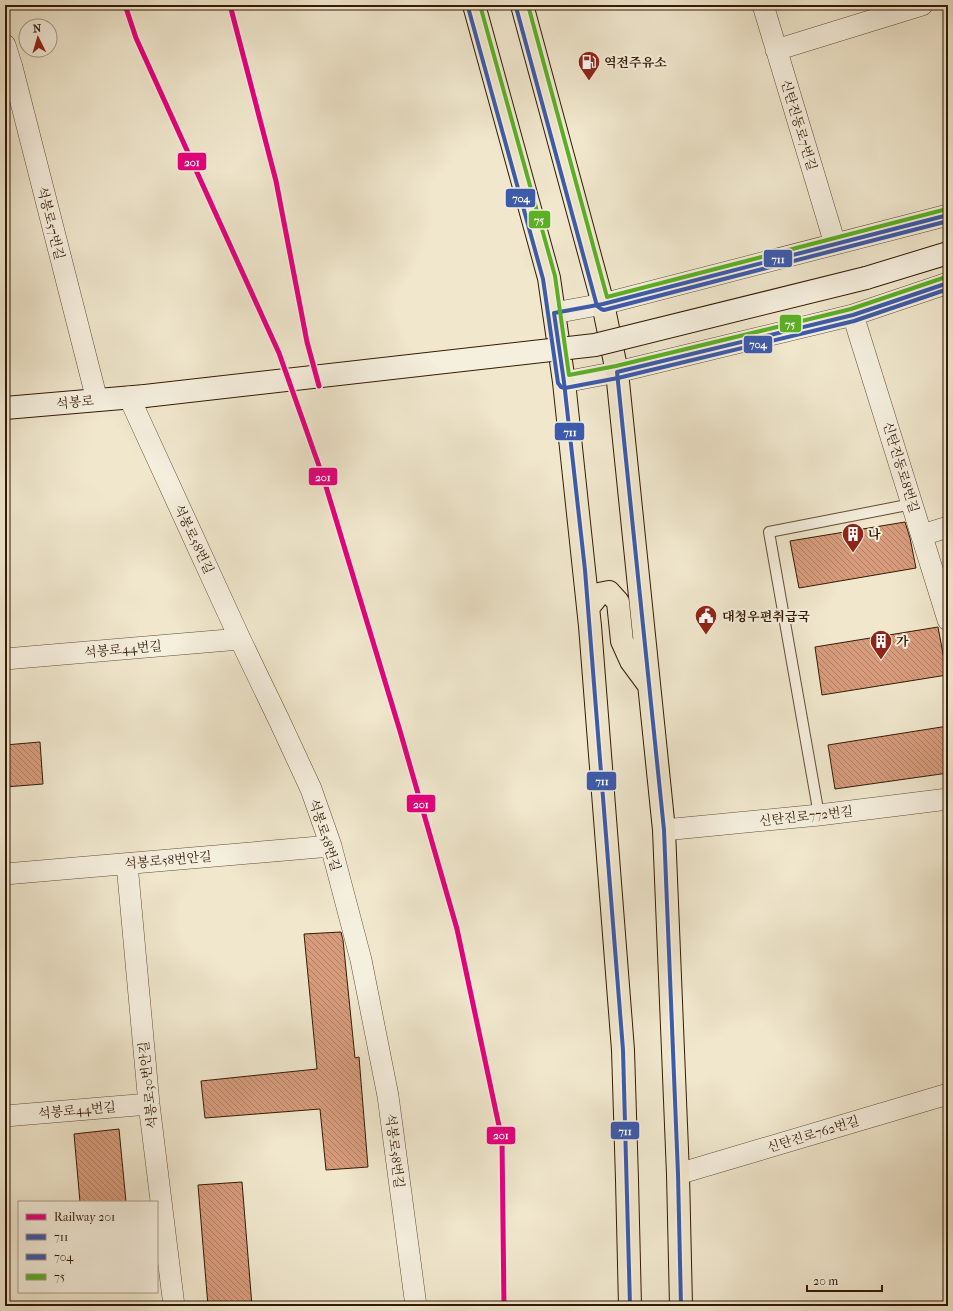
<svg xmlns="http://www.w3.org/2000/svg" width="953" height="1311" font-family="'IM FELL French Canon','Noto Serif KR',serif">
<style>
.building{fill:url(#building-back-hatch);stroke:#331b04}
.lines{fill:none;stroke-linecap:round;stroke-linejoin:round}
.service-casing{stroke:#624e36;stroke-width:12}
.minor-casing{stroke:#624e36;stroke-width:22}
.secondary-casing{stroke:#331b04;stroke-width:24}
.primary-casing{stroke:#331b04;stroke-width:24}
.service{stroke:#f5efde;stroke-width:10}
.minor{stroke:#f5efde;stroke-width:21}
.secondary{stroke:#f5efde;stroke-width:22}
.primary{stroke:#f0e7cd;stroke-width:22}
.secondary-bridge-casing{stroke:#331b04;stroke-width:24;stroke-linecap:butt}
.secondary-bridge{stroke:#f5efde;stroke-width:22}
.bus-1-casing{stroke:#f5efde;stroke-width:7}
.bus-2-casing{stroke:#f5efde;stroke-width:7}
.bus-3-casing{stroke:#f5efde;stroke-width:7}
.bus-1{stroke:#3d5bab;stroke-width:4}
.bus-2{stroke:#3d5bab;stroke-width:4}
.bus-3{stroke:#5bb025;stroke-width:4}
.rail-1-casing{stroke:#f5efde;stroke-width:8}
.rail-1{stroke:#e5007d;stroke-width:5}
.labels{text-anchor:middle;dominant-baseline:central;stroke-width:4;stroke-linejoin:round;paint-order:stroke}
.poi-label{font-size:13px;font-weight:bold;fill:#331b04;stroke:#f5efde;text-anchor:start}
.street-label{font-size:13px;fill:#331b04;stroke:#f5efde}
.line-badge{stroke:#f5efde;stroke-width:1.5}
.badge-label{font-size:11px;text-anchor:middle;font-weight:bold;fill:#fff}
</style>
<defs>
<pattern id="building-back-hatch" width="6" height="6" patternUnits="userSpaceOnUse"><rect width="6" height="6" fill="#d79c7c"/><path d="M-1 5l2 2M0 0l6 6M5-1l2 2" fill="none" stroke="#af7e63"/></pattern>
</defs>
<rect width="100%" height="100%" fill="#f0e7cd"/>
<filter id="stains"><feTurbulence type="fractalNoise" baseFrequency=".005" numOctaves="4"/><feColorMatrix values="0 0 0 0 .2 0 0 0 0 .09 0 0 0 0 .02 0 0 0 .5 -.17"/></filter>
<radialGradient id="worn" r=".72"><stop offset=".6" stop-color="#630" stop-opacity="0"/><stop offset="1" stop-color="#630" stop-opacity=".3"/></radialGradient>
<path class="building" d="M905,522L910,538L916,568L799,588L790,541Z
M938,627L947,675L822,695L815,647Z
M948,726V773L835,789L828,745Z
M40,742L43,784L5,787V745Z
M341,932L343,940L355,1058L359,1057L368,1167L326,1170L320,1109L205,1118L201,1081L317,1069L304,934Z
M119,1129L126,1202H80L74,1134Z
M242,1182L252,1306H208L198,1185Z"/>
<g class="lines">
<g class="service-casing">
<path id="service" d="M819,815L769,532L912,504"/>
</g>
<g class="minor-casing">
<path id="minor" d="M763,5L835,244
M5,45L12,67L97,400
M776,50L922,5
M554,313L603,304L948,215
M853,315L948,620
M564,382L617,372L853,315L948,283
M129,397L240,639L279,720L311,789L331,846L361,960L388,1096L416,1306
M922,535L948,527
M5,659L240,639
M664,830L819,815L948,799
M127,864L149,1104L174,1306
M5,874L331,846
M5,1116L149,1104
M678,1174L948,1094"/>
</g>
<g class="secondary-casing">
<path id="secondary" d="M866,278L948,253
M5,408L145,396"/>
</g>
<g class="primary-casing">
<path id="primary" d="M474,5L549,278L564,382L590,626L623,1050L627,1180L630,1306
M522,5L603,304L617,372L664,830L678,1174L681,1306
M588,608L599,594L609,592L618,602L622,641L631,661L648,684"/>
</g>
<use href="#service" class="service"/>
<use href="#minor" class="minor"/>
<use href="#secondary" class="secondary"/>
<use href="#primary" class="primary"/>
<g class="secondary-bridge-casing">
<path id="secondary-bridge" d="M145,396L595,345L866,278"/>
</g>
<use href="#secondary-bridge" class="secondary-bridge"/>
<g class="bus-1-casing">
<path id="bus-1" d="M630,1306L623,1050L585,570L564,382L554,313L603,304L948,215
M681,1306L678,1174L664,830L617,372L853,315L948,283"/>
</g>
<g class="bus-2-casing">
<path id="bus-2" d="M468,7L543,279L558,383L561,387L565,388L618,378L854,321L948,289
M516,7L597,306L601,309L604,310L948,221"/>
</g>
<g class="bus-3-casing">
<path id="bus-3" d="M480,5L555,276L569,375L616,366L851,309L946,277
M528,5L607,297L947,209"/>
</g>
<use href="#bus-1" class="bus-1"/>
<use href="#bus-2" class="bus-2"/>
<use href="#bus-3" class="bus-3"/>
<g class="rail-1-casing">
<path id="rail-1" d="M125,5L136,38L279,353L324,480L400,731L457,929L502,1140L504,1306
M230,5L276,181L307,342L319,386"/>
</g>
<use href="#rail-1" class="rail-1"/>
</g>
<defs>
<g id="fuel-pin" transform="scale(1.15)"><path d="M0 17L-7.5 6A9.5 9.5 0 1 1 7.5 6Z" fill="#8f2418" stroke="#f5efde"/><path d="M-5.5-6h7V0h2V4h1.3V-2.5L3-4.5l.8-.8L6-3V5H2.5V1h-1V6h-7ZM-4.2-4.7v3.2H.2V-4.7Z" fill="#fff"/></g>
<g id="building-pin" transform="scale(1.15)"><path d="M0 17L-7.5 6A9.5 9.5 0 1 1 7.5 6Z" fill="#8f2418" stroke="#f5efde"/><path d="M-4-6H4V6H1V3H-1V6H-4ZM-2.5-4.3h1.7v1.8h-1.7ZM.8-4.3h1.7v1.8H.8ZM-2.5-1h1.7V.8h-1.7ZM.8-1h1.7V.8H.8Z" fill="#fff"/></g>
<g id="civic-pin" transform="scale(1.15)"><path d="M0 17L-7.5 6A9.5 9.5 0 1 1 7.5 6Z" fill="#8f2418" stroke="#f5efde"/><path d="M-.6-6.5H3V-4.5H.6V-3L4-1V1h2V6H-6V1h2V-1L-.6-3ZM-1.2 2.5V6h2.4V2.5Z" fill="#fff"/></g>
</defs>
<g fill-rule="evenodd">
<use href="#fuel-pin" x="589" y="62"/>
<use href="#building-pin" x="853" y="534"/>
<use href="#civic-pin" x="706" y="616"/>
<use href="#building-pin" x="881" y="641"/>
</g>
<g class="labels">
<g class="poi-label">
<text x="604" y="62">역전주유소</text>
<text x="868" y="534">나</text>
<text x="722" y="616">대청우편취급국</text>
<text x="896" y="641">가</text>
</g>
<g class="street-label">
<text transform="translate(799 125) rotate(73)">신탄진동로7번길</text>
<text transform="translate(51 223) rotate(76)">석봉로57번길</text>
<text transform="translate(75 402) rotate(-5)">석봉로</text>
<text transform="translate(901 467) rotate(73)">신탄진동로8번길</text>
<text transform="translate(194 539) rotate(65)">석봉로58번길</text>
<text transform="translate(123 649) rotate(-5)">석봉로44번길</text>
<text transform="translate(806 816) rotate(-6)">신탄진로772번길</text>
<text transform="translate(325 835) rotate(72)">석봉로58번길</text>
<text transform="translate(168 860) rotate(-5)">석봉로58번안길</text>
<text transform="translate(148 1085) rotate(-96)">석봉로30번안길</text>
<text transform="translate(77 1110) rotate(-5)">석봉로44번길</text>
<text transform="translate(813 1134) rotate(-17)">신탄진로762번길</text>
<text transform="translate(395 1151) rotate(83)">석봉로58번길</text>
</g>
</g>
<g class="line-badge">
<rect x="177" y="152" width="30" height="19" rx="4" fill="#e5007d"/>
<rect x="505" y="188" width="31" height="20" rx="4" fill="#3d5bab"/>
<rect x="528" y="210" width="23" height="19" rx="4" fill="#5bb025"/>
<rect x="763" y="249" width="30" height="19" rx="4" fill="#3d5bab"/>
<rect x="779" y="314" width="23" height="19" rx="4" fill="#5bb025"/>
<rect x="743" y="335" width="30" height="19" rx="4" fill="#3d5bab"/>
<rect x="554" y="422" width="31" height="19" rx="4" fill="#3d5bab"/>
<rect x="308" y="467" width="30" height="19" rx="4" fill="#e5007d"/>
<rect x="586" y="771" width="31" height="20" rx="4" fill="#3d5bab"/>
<rect x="406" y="794" width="30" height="19" rx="4" fill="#e5007d"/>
<rect x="610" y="1121" width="30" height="19" rx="4" fill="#3d5bab"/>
<rect x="486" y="1126" width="30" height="19" rx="4" fill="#e5007d"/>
</g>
<g class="badge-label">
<text x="192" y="166">201</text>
<text x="521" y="202">704</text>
<text x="539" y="224">75</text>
<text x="778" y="263">711</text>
<text x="790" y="328">75</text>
<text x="758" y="348">704</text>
<text x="570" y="436">711</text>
<text x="323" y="481">201</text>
<text x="602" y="785">711</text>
<text x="421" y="808">201</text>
<text x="625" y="1135">711</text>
<text x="501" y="1139">201</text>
</g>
<rect width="953" height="1311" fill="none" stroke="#f0e7cd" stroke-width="20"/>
<rect x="6" y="6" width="941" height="1299" fill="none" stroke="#331b04" stroke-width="2"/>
<rect x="10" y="10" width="933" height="1291" fill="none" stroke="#331b04"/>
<rect x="18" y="1201" width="140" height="92" fill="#f5efde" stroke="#a79a87"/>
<rect x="26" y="1214" width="20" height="6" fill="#e5007d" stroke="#a79a87"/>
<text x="54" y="1221" font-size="12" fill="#331b04">Railway 201</text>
<rect x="26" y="1234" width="20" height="6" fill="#3d5bab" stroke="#a79a87"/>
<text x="54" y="1241" font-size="12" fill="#331b04">711</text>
<rect x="26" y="1254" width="20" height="6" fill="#3d5bab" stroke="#a79a87"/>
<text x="54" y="1261" font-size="12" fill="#331b04">704</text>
<rect x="26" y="1274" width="20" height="6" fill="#5bb025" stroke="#a79a87"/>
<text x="54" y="1281" font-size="12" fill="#331b04">75</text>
<g transform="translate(38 38) rotate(355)"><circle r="19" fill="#f5efde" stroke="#a79a87"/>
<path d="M0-3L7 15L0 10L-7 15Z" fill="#8f2418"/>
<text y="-6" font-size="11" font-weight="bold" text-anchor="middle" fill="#331b04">N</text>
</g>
<path d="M807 1285v6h75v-6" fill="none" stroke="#331b04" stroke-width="2"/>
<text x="813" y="1285" font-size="12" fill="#331b04" stroke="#f5efde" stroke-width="3" paint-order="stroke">20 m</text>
<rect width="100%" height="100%" filter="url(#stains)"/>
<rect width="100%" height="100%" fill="url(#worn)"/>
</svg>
